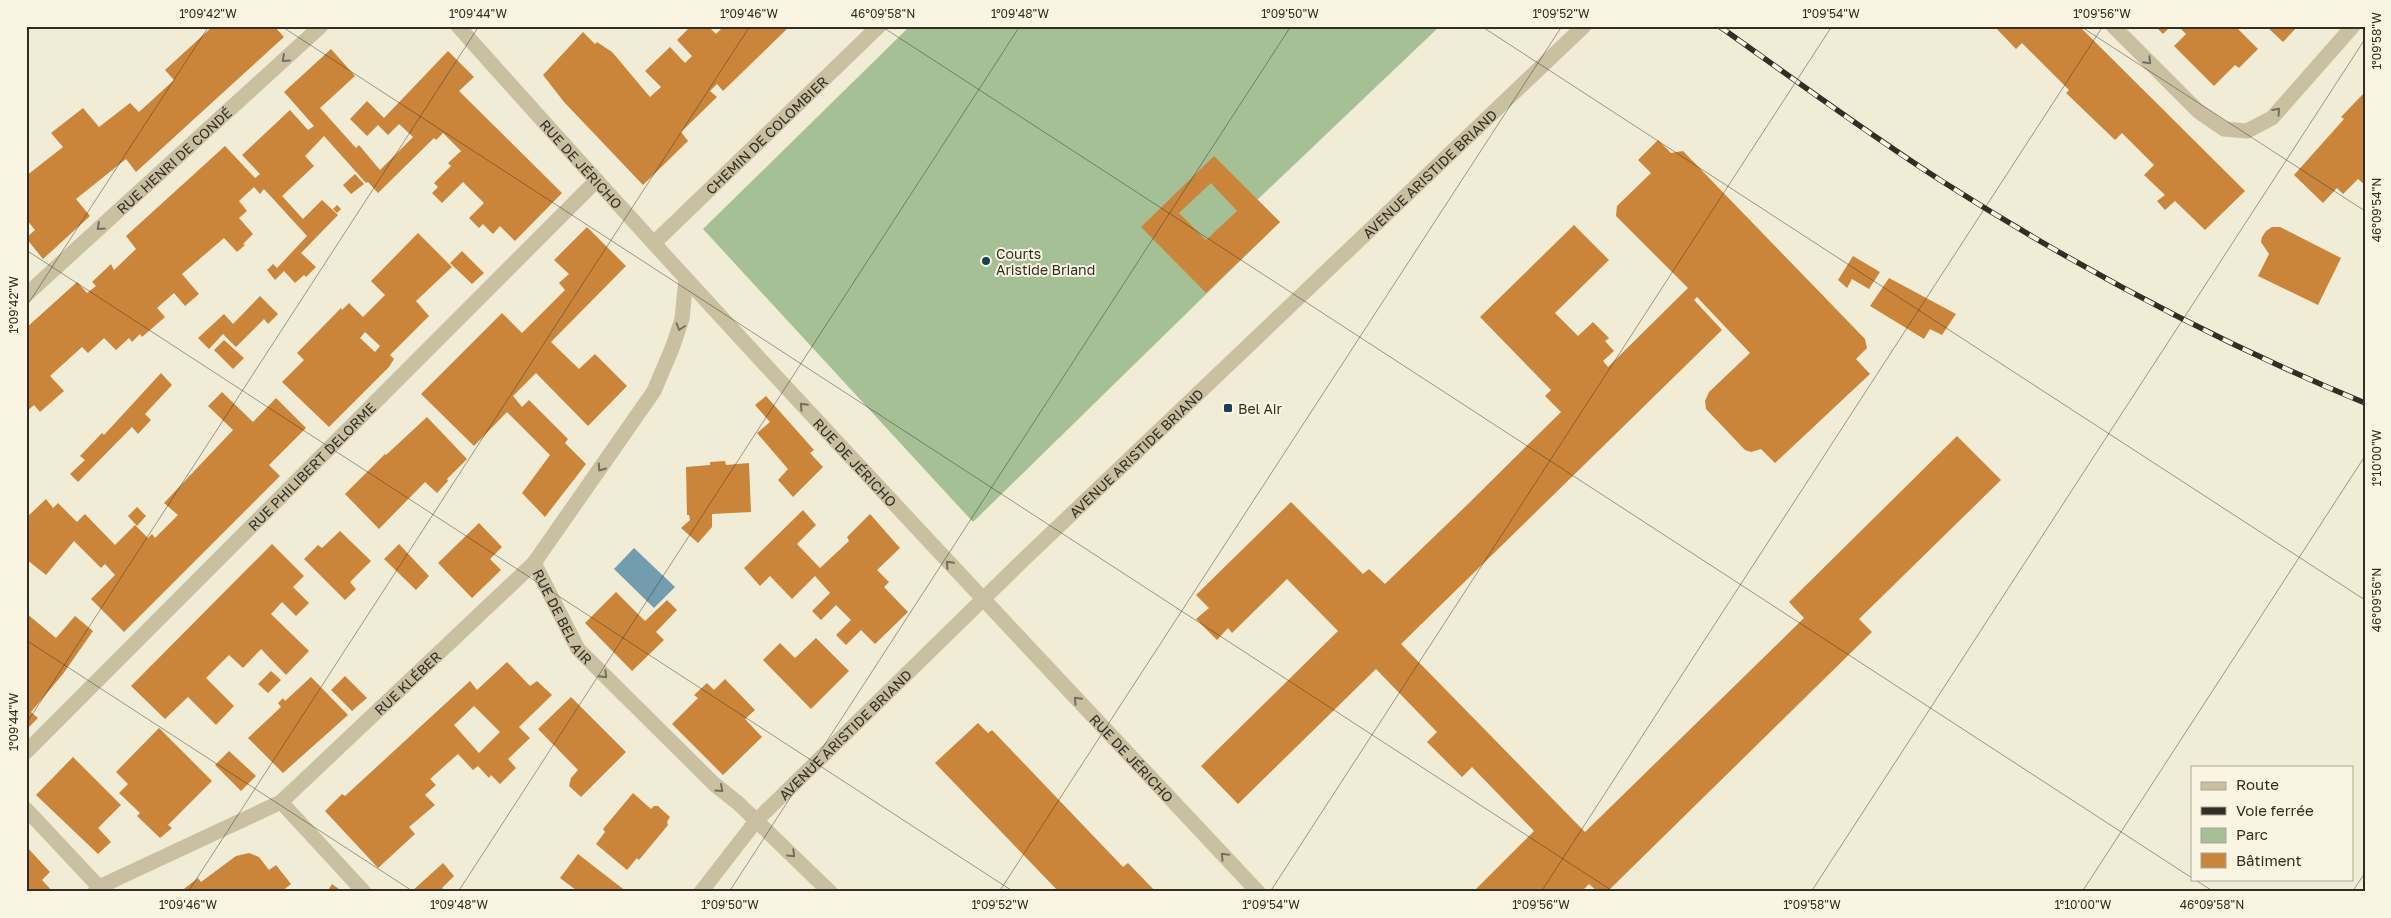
<svg xmlns="http://www.w3.org/2000/svg" width="2391" height="918" font-family="'Golos Text',sans-serif">
<style>
.green{fill:#a6c095}
.water{fill:#749caf}
.building{fill:#cb853a;fill-rule:evenodd}
.lines{fill:none;stroke-linecap:round;stroke-linejoin:round}
.minor{stroke:#c9bfa1;stroke-width:15}
.rail-casing{stroke:#332d24;stroke-width:5.5}
.rail{stroke:#f9f5e2;stroke-width:4;stroke-dasharray:11;stroke-linecap:butt}
.oneway{stroke:#766f5c}
.ticks{fill:none;stroke:#332d24;stroke-width:1;stroke-opacity:0.45}
.poi-dot{fill:#194156;stroke:#f9f5e2;stroke-width:2}
.labels{text-anchor:middle;dominant-baseline:central;stroke-width:4;stroke-linejoin:round;paint-order:stroke}
.street-label{font-size:14px;fill:#332d24;stroke:#f9f5e2}
.poi-label{font-size:14px;fill:#332d24;stroke:#f9f5e2;text-anchor:start}
.neatline{fill:none;stroke:#332d24;stroke-width:2}
.ticks-label{font-size:12px;text-anchor:middle;fill:#332d24}
</style>
<rect width="100%" height="100%" fill="#f1ecd5"/>
<path class="green" d="M910,26H1440L1257,200L1280,222L973,522L703,229Z"/>
<path class="water" d="M634,548L675,587L654,608L614,569Z"/>
<path class="building" d="M213,26H274L284,37L136,172L126,159L76,199L90,216L43,259L26,238L35,230L26,219V176L63,147L51,133L83,108L99,127L130,103L139,112L174,80L165,70Z
M691,26H708L716,34L724,26H790L723,91L717,84L710,91L717,97L681,132L688,141L643,185L564,102L543,75L583,32L595,44L597,42L612,52L650,97L661,87L645,71L670,47L685,63L692,56L677,40Z
M1994,26H2079L2245,191L2205,230L2175,201L2165,210L2157,201L2165,195L2144,175L2154,165L2122,133L2115,140L2066,93L2069,90L2022,43L2016,49Z
M2155,26H2171L2163,34Z
M2178,26H2235L2258,49L2239,68L2235,65L2214,86L2174,46L2186,34Z
M2266,26H2298L2283,42Z
M331,49L355,76L320,108L356,148L359,145L380,170L413,137L399,124L388,135L378,125L367,136L350,119L367,101L384,118L448,51L474,77L459,91L562,193L515,241L500,226L493,234L483,224L479,228L469,218L484,203L463,182L442,203L432,193L438,187L434,183L451,166L448,163L461,151L443,133L436,140L434,138L378,193L368,182L366,183L324,136L305,156L314,166L282,196L303,219L322,200L338,215L301,253L316,267L306,277L304,275L295,283L284,271L275,280L267,270L273,264L277,268L307,236L264,189L260,194L254,187L239,201L247,211L239,218L253,234L243,244L245,245L237,252L224,238L182,274L199,294L185,306L174,293L157,308L165,317L142,337L140,334L132,342L129,338L116,350L104,338L88,353L82,347L50,376L64,391L40,412L34,405L26,412V328L77,282L87,293L96,286L92,282L111,264L114,270L136,249L126,236L225,146L255,178L260,174L242,155L290,110L308,130L314,126L284,92Z
M2365,92V185L2358,179L2343,194L2337,188L2323,203L2294,175L2344,119L2341,117Z
M1658,140L1671,153L1683,151L1865,339L1867,348L1856,359L1870,374L1775,463L1761,449L1751,452L1745,450L1706,409L1705,401L1709,392L1750,353L1697,297L1694,300L1722,330L1401,644L1585,832L1804,618L1789,602L1957,436L2001,480L1859,619L1872,632L1607,892H1598L1589,884L1581,892H1473L1534,831L1472,767L1462,777L1427,742L1437,732L1376,669L1238,804L1201,766L1338,631L1287,579L1232,633L1228,628L1217,640L1196,619L1209,608L1196,595L1291,502L1363,574L1369,569L1385,584L1468,504L1561,412L1545,396L1551,390L1480,317L1574,225L1609,260L1555,313L1578,336L1593,322L1609,338L1605,341L1614,351L1603,361L1608,367L1688,288L1616,216L1617,206L1651,173L1638,160Z
M1214,156L1280,222L1206,293L1141,227ZM1211,183L1237,211L1206,240L1179,213Z
M355,174L364,184L351,194L343,185Z
M337,205L341,209L337,213L333,209Z
M587,227L626,266L551,342L579,369L595,354L627,386L588,426L536,373L513,396L522,407L529,400L568,439L565,443L586,464L545,517L522,493L550,455L507,412L474,446L421,394L502,313L522,333L565,290L559,283L569,274L554,260Z
M2272,227H2280L2341,258L2318,305L2258,276L2269,254L2261,242L2262,237L2266,231Z
M418,233L452,267L416,301L429,316L390,355L394,359L389,367L329,427L282,382L304,360L297,353L341,308L342,310L349,303L363,317L385,295L371,281ZM365,332L380,346L375,352L360,338Z
M462,251L484,273L472,284L450,263Z
M1853,256L1880,272L1869,289L1852,279L1847,288L1838,280Z
M1889,278L1956,314L1942,335L1930,329L1924,339L1870,306Z
M260,296L278,314L268,324L264,319L236,347L223,334L209,349L198,338L224,314L233,324Z
M224,340L244,358L233,369L214,350Z
M161,373L172,385L145,414L151,420L138,434L132,427L78,482L70,474L85,460L80,456L102,433L104,435Z
M222,392L253,422L276,398L306,428L269,465L280,476L124,632L91,599L115,575L105,564L101,568L74,541L46,575L26,559V518L46,499L53,508L58,503L77,522L85,514L115,545L135,525L148,538L152,534L155,538L178,515L164,503L233,430L208,406Z
M766,396L814,450L810,453L823,467L793,497L778,480L788,469L757,433L770,422L755,405Z
M427,417L467,459L447,479L448,481L437,493L425,482L379,529L345,494L385,454L386,455Z
M725,461L726,465L749,463L751,512L712,514V527L698,543L681,528L690,520L689,515H687L686,467L710,465V462Z
M137,507L146,516L137,526L128,516Z
M803,510L816,525L797,544L820,568L849,541L847,537L870,514L900,548L877,570L889,582L884,587L908,612L875,644L861,630L846,645L836,635L851,620L836,605L821,620L812,611L830,593L815,576L792,599L770,576L760,586L744,568Z
M479,523L502,547L490,559L501,570L472,598L438,563Z
M340,531L371,561L350,582L356,589L345,600L304,559L318,545L322,548Z
M272,544L304,576L293,587L309,603L296,616L282,602L271,614L309,651L286,675L261,649L243,668L229,655L206,678L234,706L216,725L188,697L165,719L131,686Z
M399,544L429,576L416,590L384,559Z
M616,592L645,621L667,600L677,610L656,632L664,640L632,671L585,623Z
M26,613L56,638L75,616L93,631L63,674L31,712L38,718L26,730Z
M816,638L849,671L811,709L763,660L780,643L795,658Z
M507,662L530,686L537,681L552,695L519,727L530,738L508,759L516,768L500,784L491,775L489,778L478,766L473,770L458,754L430,779L436,785L425,795L435,805L409,827L415,834L378,868L325,811L342,794L345,796L470,681L477,690ZM474,706L500,732L479,753L454,725Z
M271,671L281,680L268,693L258,684Z
M345,676L367,698L352,711L331,690Z
M311,677L348,715L283,773L248,738L281,707L278,703L283,698L285,701Z
M725,679L755,710L745,719L762,737L723,775L672,724L698,698L694,695L707,683L714,690Z
M571,697L626,752L581,797L569,786L571,778L578,770L538,729Z
M978,723L988,733L992,730L1123,867L1128,863L1156,892H1059L935,763Z
M159,728L212,781L168,825L172,828L160,838L137,816L140,813L119,793L128,784L116,772Z
M229,751L256,776L241,791L215,765Z
M73,757L121,805L98,828L111,842L98,854L36,795Z
M633,793L651,809L654,806H658L670,817L667,822L668,825L639,860L637,858L627,870L596,844L605,832L603,829Z
M26,846L50,872L42,880L53,892H26Z
M249,853L259,857L269,870L276,865L291,884L281,892H180L198,878L201,882L236,856Z
M578,854L627,892H575L576,890L560,878Z
M443,863L454,876L442,888L447,892H411Z
M332,884L343,892H327Z"/>
<g class="lines">
<g class="minor">
<path id="s1" d="M458,26C719,320 989,605 1258,892"/>
<path d="M2113,26L2198,111L2224,129L2247,131L2272,118L2353,26"/>
<path id="s2" d="M654,243L879,26"/>
<path id="s3" d="M686,279L682,319L673,346L654,391L534,563L578,649L714,784L738,803L830,892"/>
<path id="s4" d="M26,295L321,26"/>
<path id="s5" d="M26,752L597,180"/>
<path d="M281,802L364,892"/>
<path d="M26,809L99,887"/>
<path id="s6" d="M95,892L99,887L281,802L534,563"/>
<path id="s7" d="M701,892L756,821L1019,564L1584,26"/>
</g>
<g class="rail-casing">
<path id="rail" d="M1719,26C1792,78 1864,131 1940,180C2075,266 2217,342 2365,403"/>
</g>
<use href="#rail" class="rail"/>
</g>
<defs><path id="oneway-chevron" d="M-2-3.5L2.5 0L-2 3.5" fill="none" stroke-width="1.6" stroke-linecap="round" stroke-linejoin="round" transform="scale(1.25)"/></defs>
<g class="oneway">
<use href="#oneway-chevron" transform="translate(285 59) rotate(138)"/>
<use href="#oneway-chevron" transform="translate(2148 61) rotate(45)"/>
<use href="#oneway-chevron" transform="translate(2277 111) rotate(-48)"/>
<use href="#oneway-chevron" transform="translate(100 227) rotate(138)"/>
<use href="#oneway-chevron" transform="translate(680 327) rotate(108)"/>
<use href="#oneway-chevron" transform="translate(803 406) rotate(-133)"/>
<use href="#oneway-chevron" transform="translate(601 468) rotate(125)"/>
<use href="#oneway-chevron" transform="translate(949 564) rotate(-133)"/>
<use href="#oneway-chevron" transform="translate(604 675) rotate(45)"/>
<use href="#oneway-chevron" transform="translate(1077 700) rotate(-133)"/>
<use href="#oneway-chevron" transform="translate(720 789) rotate(42)"/>
<use href="#oneway-chevron" transform="translate(792 854) rotate(44)"/>
<use href="#oneway-chevron" transform="translate(1224 856) rotate(-133)"/>
</g>
<path class="ticks" d="M281,26L1614,892M881,26L2192,878M1481,26L2365,600M2080,26L2365,211M26,250L1014,892M26,307L209,26M26,640L414,892M26,724L479,26M2194,879L2214,892M188,892L750,26M458,892L1020,26M729,892L1291,26M999,892L1562,26M1270,892L1832,26M1541,892L2103,26M1811,892L2365,39M2082,892L2365,456M2352,892L2365,873"/>
<g class="poi-dot">
<circle cx="986" cy="261" r="5"/>
<rect x="1223" y="403" width="10" height="10" rx="2.5"/>
</g>
<g class="labels">
<g class="street-label">
<text stroke="none"><textPath href="#s2" startOffset="156">CHEMIN DE COLOMBIER</textPath></text>
<text stroke="none"><textPath href="#s4" startOffset="200">RUE HENRI DE CONDÉ</textPath></text>
<text stroke="none"><textPath href="#s1" startOffset="185">RUE DE JÉRICHO</textPath></text>
<text stroke="none"><textPath href="#s7" startOffset="1024">AVENUE ARISTIDE BRIAND</textPath></text>
<text stroke="none"><textPath href="#s7" startOffset="619">AVENUE ARISTIDE BRIAND</textPath></text>
<text stroke="none"><textPath href="#s1" startOffset="590">RUE DE JÉRICHO</textPath></text>
<text stroke="none"><textPath href="#s5" startOffset="404">RUE PHILIBERT DELORME</textPath></text>
<text stroke="none"><textPath href="#s3" startOffset="388">RUE DE BEL AIR</textPath></text>
<text stroke="none"><textPath href="#s6" startOffset="381">RUE KLÉBER</textPath></text>
<text stroke="none"><textPath href="#s7" startOffset="214">AVENUE ARISTIDE BRIAND</textPath></text>
<text stroke="none"><textPath href="#s1" startOffset="995">RUE DE JÉRICHO</textPath></text>
</g>
<g class="poi-label">
<text x="996" y="253">Courts<tspan x="996" dy="16">Aristide Briand</tspan></text>
<text x="1238" y="408">Bel Air</text>
</g>
</g>
<rect width="2391" height="918" fill="none" stroke="#f9f5e2" stroke-width="55"/>
<rect x="2191" y="766" width="162" height="115" fill="#f9f5e2" stroke="#aaa596"/>
<rect x="2201" y="782" width="25" height="8" fill="#c9bfa1" stroke="#aaa596"/>
<text x="2236" y="790" font-size="15" fill="#332d24">Route</text>
<rect x="2201" y="807" width="25" height="8" fill="#332d24" stroke="#aaa596"/>
<text x="2236" y="816" font-size="15" fill="#332d24">Voie ferrée</text>
<rect x="2201" y="828" width="25" height="15" fill="#a6c095" stroke="#aaa596"/>
<text x="2236" y="840" font-size="15" fill="#332d24">Parc</text>
<rect x="2201" y="853" width="25" height="15" fill="#cb853a" stroke="#aaa596"/>
<text x="2236" y="866" font-size="15" fill="#332d24">Bâtiment</text>
<rect x="28" y="28" width="2336" height="862" class="neatline"/>
<g class="ticks-label">
<text x="208" y="18">1°09'42"W</text>
<text x="478" y="18">1°09'44"W</text>
<text x="749" y="18">1°09'46"W</text>
<text x="883" y="18">46°09'58"N</text>
<text x="1020" y="18">1°09'48"W</text>
<text x="1290" y="18">1°09'50"W</text>
<text x="1561" y="18">1°09'52"W</text>
<text x="1831" y="18">1°09'54"W</text>
<text x="2102" y="18">1°09'56"W</text>
<text transform="translate(2377 41) rotate(-90)" y="4">1°09'58"W</text>
<text transform="translate(2377 210) rotate(-90)" y="4">46°09'54"N</text>
<text transform="translate(14 305) rotate(-90)" y="4">1°09'42"W</text>
<text transform="translate(2377 458) rotate(-90)" y="4">1°10'00"W</text>
<text transform="translate(2377 600) rotate(-90)" y="4">46°09'56"N</text>
<text transform="translate(14 722) rotate(-90)" y="4">1°09'44"W</text>
<text x="188" y="909">1°09'46"W</text>
<text x="459" y="909">1°09'48"W</text>
<text x="730" y="909">1°09'50"W</text>
<text x="1000" y="909">1°09'52"W</text>
<text x="1271" y="909">1°09'54"W</text>
<text x="1541" y="909">1°09'56"W</text>
<text x="1812" y="909">1°09'58"W</text>
<text x="2083" y="909">1°10'00"W</text>
<text x="2212" y="909">46°09'58"N</text>
</g>
</svg>
